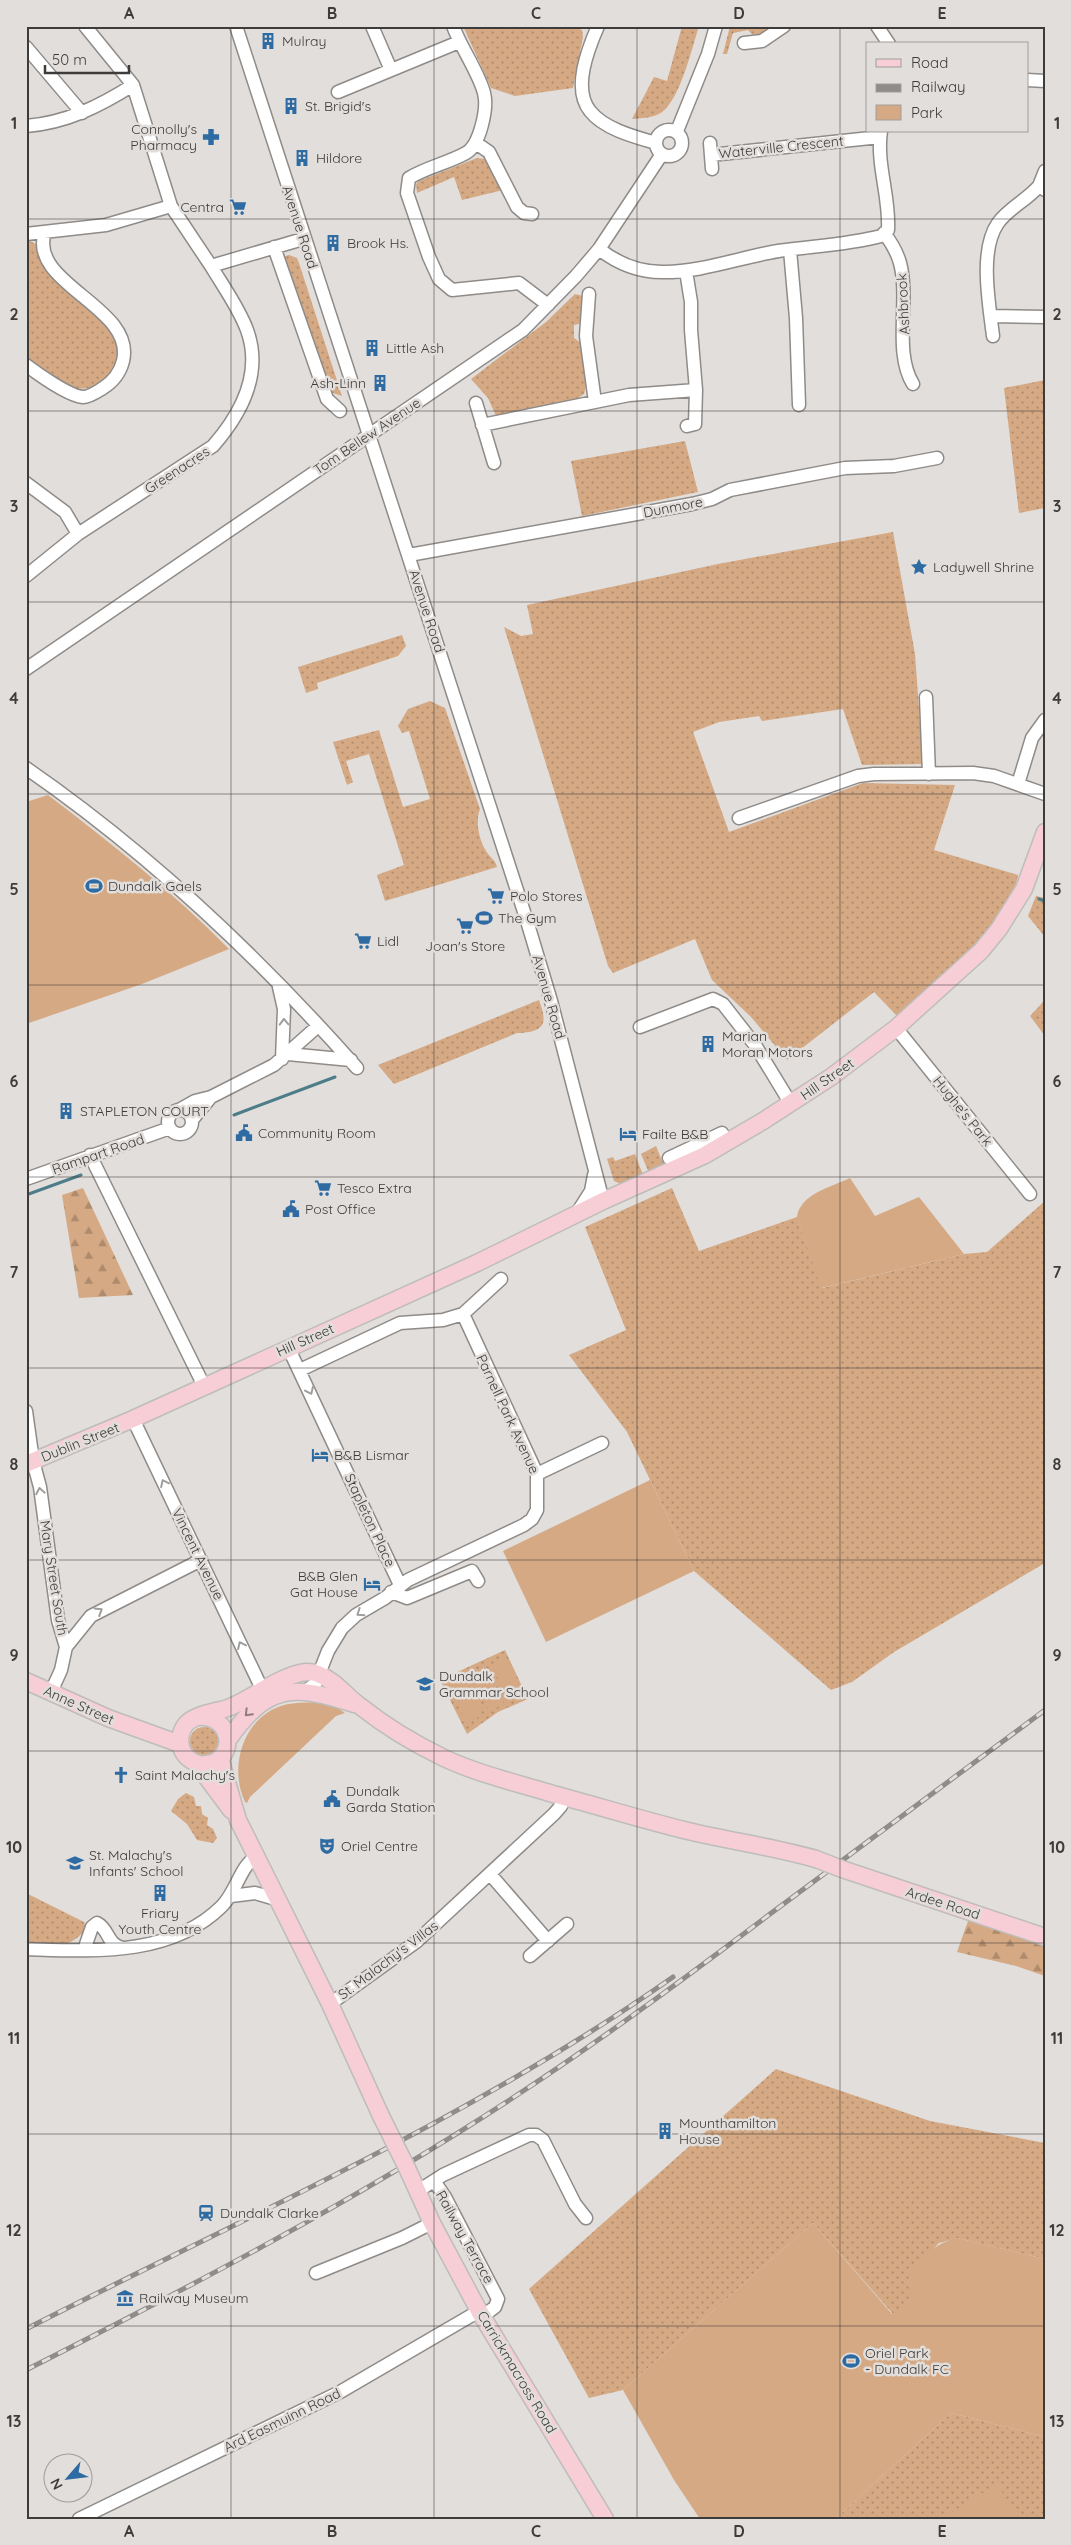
<svg xmlns="http://www.w3.org/2000/svg" width="1071" height="2545" font-family="Quicksand,sans-serif">
<style>
.grass{fill:url(#grass-dots)}
.forest{fill:url(#forest-firs)}
.park{fill:#d5a983}
.lines{fill:none;stroke-linecap:round;stroke-linejoin:round}
.stream{stroke:#4c7d88;stroke-width:3}
.minor-casing{stroke:#8e8b88;stroke-width:15}
.major-casing{stroke:#bdbdbc;stroke-width:19}
.minor{stroke:#fff;stroke-width:12}
.major{stroke:#f7cdd6;stroke-width:16}
.rail-casing{stroke:#8f8c8a;stroke-width:5}
.rail{stroke:#e2dedb;stroke-width:3;stroke-dasharray:9;stroke-linecap:butt}
.major-bridge-casing{stroke:#bdbdbc;stroke-width:19;stroke-linecap:butt}
.major-bridge{stroke:#f7cdd6;stroke-width:16}
.oneway{stroke:#9e9e9d}
.oneway2{stroke:#917d81}
.grid{fill:none;stroke:#3e3c3b;stroke-width:1;stroke-opacity:0.55}
.labels{text-anchor:middle;dominant-baseline:central;stroke-width:5;stroke-linejoin:round;paint-order:stroke}
.poi-label{font-size:14px;fill:#3e3c3b;stroke:#e2dedb;text-anchor:start}
.street-label{font-size:14px;fill:#3e3c3b;stroke:#e2dedb}
.neatline{fill:none;stroke:#3e3c3b;stroke-width:2}
.grid-label{font-size:16px;text-anchor:middle;font-weight:bold;fill:#3e3c3b}
</style>
<defs>
<pattern id="grass-dots" width="8" height="8" patternUnits="userSpaceOnUse" patternTransform="scale(1.25)"><rect width="8" height="8" fill="#d5a983"/><path d="M2 2h.1M6 6h.1" fill="none" stroke="#ae8b6c" stroke-width="1.8" stroke-linecap="round"/></pattern>
<pattern id="forest-firs" width="22" height="20" patternUnits="userSpaceOnUse" patternTransform="scale(1.25)"><rect width="22" height="20" fill="#d5a983"/><path d="M5 1l3.5 6h-7zM16 11l3.5 6h-7z" fill="#ae8b6c"/></pattern>
</defs>
<rect width="100%" height="100%" fill="#e2dedb"/>
<path class="grass" d="M463,26H572L582,30L583,37L573,88L515,96L491,88Z
M682,26H699C692,48 680,99 662,112C654,118 642,118 632,119L654,77L667,81Z
M730,26H775L760,36L752,34L748,30L733,33L727,54H723Z
M477,158L486,159L503,190L462,200L454,177L417,193L416,184L419,181Z
M27,239L37,245L57,278L110,330C113,336 117,341 118,348C119,371 99,392 76,388C58,385 40,367 26,357Z
M289,255L297,258L299,263L342,396L327,391L282,257Z
M575,294L583,296L581,319L579,324L574,325V338L581,343L587,382L584,394L572,402L496,416L488,398L471,379L546,322Z
M1045,380V508L1019,513L1004,388Z
M685,441L698,492L582,516L571,461Z
M893,532L915,654L923,764L862,765L843,709L762,721L759,716L719,722L693,732L729,832L863,783L955,785L934,850L1018,875C1011,922 933,985 897,1016L874,992L787,1060L751,1017L712,980L695,939L613,973L608,966L504,627L521,636L533,634L527,605L718,564Z
M402,635L406,646L398,656L317,683L318,689L306,693L298,667Z
M430,701L445,708L480,809C475,821 479,840 486,851C490,858 495,859 497,867L385,901L377,875L404,865L369,754L346,761L353,782L347,785L333,742L379,730L403,807L430,799L409,731L402,733L398,726L408,709Z
M1036,896L1045,898V937L1028,916Z
M539,1000C548,1024 545,1032 517,1033L394,1084L378,1065Z
M1045,1000V1036L1030,1016Z
M656,1146L664,1166L649,1173L641,1154Z
M635,1154L643,1175L621,1184L614,1181L607,1159L613,1157L615,1161Z
M672,1188L699,1251L797,1217L822,1288L964,1254L987,1252L1045,1201V1563L894,1652L852,1682L831,1690L694,1571L627,1432L569,1355L626,1330L585,1227Z
M505,1650L528,1699L498,1712L467,1734L440,1680Z
M190 1741a14 14 0 1 1 28 0a14 14 0 1 1-28 0Z
M186,1793L194,1797L196,1806H201L202,1814L208,1818L207,1825L213,1829L217,1838L213,1843L197,1840L187,1824L171,1811L178,1799Z
M26,1893L84,1922L86,1928C72,1950 50,1945 26,1945Z
M776,2069L930,2121L1045,2143V2259L957,2238L939,2243L911,2273L908,2282L915,2300L893,2314L813,2223L623,2390L589,2398L529,2289Z
M951,2413L1045,2437V2519H835Z"/>
<path class="forest" d="M83,1188L133,1295L79,1298L62,1195Z
M968,1921L1045,1945V1976L1016,1966L957,1952Z"/>
<path class="park" d="M48,795C112,844 173,892 229,949L142,984L26,1024V802Z
M850,1178L875,1216L919,1197L964,1254L821,1288L797,1217C800,1194 831,1187 850,1178Z
M650,1480L694,1571L546,1642L503,1551Z
M506,1657L524,1693L509,1701L491,1665Z
M486,1668L504,1704L489,1712L471,1675Z
M464,1678L483,1715L467,1723L448,1686Z
M319,1702L333,1705L345,1713L336,1716L250,1797L247,1803L245,1802C228,1766 244,1716 284,1705C295,1702 308,1703 319,1702Z
M813,2223L892,2314L914,2300C912,2294 908,2287 908,2281C911,2263 940,2240 957,2238L1045,2259V2437L951,2413L835,2519H700L674,2480L623,2390Z
M997,2484L1019,2519H941Z"/>
<g class="lines">
<path class="stream" d="M1039,899L1045,901
M234,1115L335,1077
M26,1195L81,1175"/>
<g class="minor-casing">
<path id="minor" d="M85,26L133,85L171,206L211,266
M236,26L527,921L551,1001L603,1201
M372,26L391,70
M453,26C461,48 479,73 484,93C488,108 480,145 466,153C448,163 427,167 409,178L407,193L429,257L439,279L452,290L519,283L548,305
M598,26C588,49 572,89 590,111C604,129 635,137 656,143
M877,26L889,44
M744,43L762,41L784,26
M26,47L82,113
M1027,80L1045,81
M338,92L459,42
M26,126C66,123 100,106 133,85
M656 143a13 13 0 1 1 26 0a13 13 0 1 1-26 0Z
M677,131L708,54L716,26
M476,143L489,152L517,207L524,213L532,214
M710,143L712,169
M711,155L880,137
M1045,171L1039,186L1045,190
M884,233C891,242 897,252 900,263C910,300 893,352 913,384
M26,234L106,225L171,206
M274,247L327,399L340,411
M599,249C617,263 638,272 662,272C698,273 742,257 778,251C812,246 847,245 881,236L888,230C890,196 876,165 881,131
M790,250L796,318L799,405
M589,294L586,336L595,402
M991,316L1045,317
M993,336C989,303 979,250 998,223C1009,208 1027,200 1039,186
M26,365C38,374 69,396 83,397C90,397 98,391 103,388C114,381 120,373 123,361C136,307 27,284 45,232
M476,403L494,463
M482,425L629,395L696,390L691,330V302L686,271
M687,426L695,424L696,390
M26,483L65,512L78,534
M409,555L692,504L712,499L730,490L845,468L894,466L937,458
M26,576L78,534L213,446C241,414 263,374 247,330C239,308 223,286 211,266L303,239
M26,669L523,330L576,276L599,249L662,154
M926,697L929,774
M26,768C149,853 258,956 357,1068
M1018,784L1032,738L1045,720
M739,818L858,776L874,774L973,773L994,776L1045,794
M279,987L284,1009L282,1059
M640,1027L713,999L723,1004L755,1045L791,1104
M896,1028L1030,1194
M288,1054L351,1060
M168 1122a12 12 0 1 1 24 0a12 12 0 1 1-24 0Z
M179,1110L195,1101L211,1097
M192,1120L211,1097L274,1065L318,1026
M90,1155L204,1386
M669,1158L722,1133L727,1143
M26,1179L170,1128
M577,1213L591,1191L594,1175
M288,1347L400,1585
M300,1370L400,1323L443,1320L463,1314L501,1279
M26,1411L33,1461L40,1487L58,1620L66,1647L61,1670L51,1692
M133,1419L262,1689
M537,1474L602,1443
M391,1592L407,1598L472,1571L478,1581
M66,1647L91,1616L201,1560
M307,1690L315,1684L328,1651L342,1628L356,1615L385,1598L408,1580L524,1525L532,1519L537,1510V1474L463,1314
M490,1874L548,1941
M231,1896L255,1893L279,1900
M26,1949C93,1951 171,1957 222,1906C236,1892 241,1865 256,1857
M84,1950L92,1927L97,1923C109,1929 107,1945 123,1948
M530,1956L567,1924
M330,2004L416,1942L554,1814L561,1806L564,1797
M434,2181L445,2197L498,2299L495,2307L483,2316
M418,2191L443,2175L529,2135H536L543,2140L575,2204L586,2218
M316,2273L402,2238L432,2223
M79,2519L340,2392L479,2311"/>
</g>
<g class="major-casing">
<path id="major" d="M26,1464L133,1419L477,1263L603,1201L705,1155L763,1121L831,1077L896,1028L981,951L999,929L1024,889L1045,832
M26,1681L108,1718L180,1744
M198,1717C233,1714 238,1761 206,1764C198,1765 190,1761 185,1755C178,1746 179,1733 186,1724C195,1714 215,1712 228,1708C252,1699 280,1675 306,1672C309,1672 315,1672 318,1674C335,1680 346,1696 360,1706C385,1726 415,1744 444,1758C478,1774 517,1783 553,1794C598,1806 643,1820 688,1831C730,1841 774,1847 816,1859
M228,1740C267,1684 293,1684 354,1704
M220,1758L238,1820L330,2004L381,2116
M196,1763L231,1810
M842,1869L1045,1937
M407,2168L432,2223L479,2311L605,2519"/>
</g>
<use href="#minor" class="minor"/>
<use href="#major" class="major"/>
<g class="rail-casing">
<path id="rail" d="M26,2329C245,2217 471,2119 673,1977
M26,2370C192,2286 356,2200 511,2099C600,2041 685,1978 770,1914C862,1846 953,1778 1045,1710"/>
</g>
<use href="#rail" class="rail"/>
<g class="major-bridge-casing">
<path id="major-bridge" d="M816,1859L842,1869
M381,2116L407,2168"/>
</g>
<use href="#major-bridge" class="major-bridge"/>
</g>
<defs><path id="oneway-chevron" d="M-2-3.5L2.5 0L-2 3.5" fill="none" stroke-width="1.6" stroke-linecap="round" stroke-linejoin="round" transform="scale(1.25)"/></defs>
<g class="oneway">
<use href="#oneway-chevron" transform="translate(284 1022) rotate(-92)"/>
<use href="#oneway-chevron" transform="translate(310 1391) rotate(65)"/>
<use href="#oneway-chevron" transform="translate(164 1483) rotate(-116)"/>
<use href="#oneway-chevron" transform="translate(40 1491) rotate(-100)"/>
<use href="#oneway-chevron" transform="translate(99 1611) rotate(-32)"/>
<use href="#oneway-chevron" transform="translate(360 1613) rotate(146)"/>
<use href="#oneway-chevron" transform="translate(241 1645) rotate(-115)"/>
</g>
<use class="oneway2" href="#oneway-chevron" transform="translate(248 1713) rotate(135)"/>
<path class="grid" d="M231,26V2519M434,26V2519M637,26V2519M840,26V2519M26,219H1045M26,411H1045M26,602H1045M26,794H1045M26,985H1045M26,1177H1045M26,1368H1045M26,1560H1045M26,1751H1045M26,1943H1045M26,2134H1045M26,2326H1045"/>
<defs>
<g id="building-bare" transform="scale(1.35)"><path d="M-4-6H4V6H1V3H-1V6H-4ZM-2.5-4.3h1.7v1.8h-1.7ZM.8-4.3h1.7v1.8H.8ZM-2.5-1h1.7V.8h-1.7ZM.8-1h1.7V.8H.8Z" fill="#2d6ba2" stroke="#e2dedb" stroke-width="2.5" paint-order="stroke"/></g>
<g id="pharmacy-bare" transform="scale(1.35)"><path d="M-2-6h4v4h4v4h-4v4h-4v-4h-4v-4h4Z" fill="#2d6ba2" stroke="#e2dedb" stroke-width="2.5" paint-order="stroke"/></g>
<g id="supermarket-bare" transform="scale(1.35)"><path d="M-6-5.5h2.5l.6 2H6L4.5 2H-2.5L-4.4-4H-6ZM-1.5 3.2a1.3 1.3 0 1 0 .1 0ZM3 3.2a1.3 1.3 0 1 0 .1 0Z" fill="#2d6ba2" stroke="#e2dedb" stroke-width="2.5" paint-order="stroke"/></g>
<g id="sight-bare" transform="scale(1.35)"><path d="M0-6L1.8-2.2L6-1.7L2.9 1.2L3.7 5.4L0 3.3L-3.7 5.4L-2.9 1.2L-6-1.7L-1.8-2.2Z" fill="#2d6ba2" stroke="#e2dedb" stroke-width="2.5" paint-order="stroke"/></g>
<g id="stadium-bare" transform="scale(1.35)"><path d="M0-5a6.5 5 0 1 0 0 10a6.5 5 0 1 0 0-10ZM-3.5-1.8h7v3.6h-7Z" fill="#2d6ba2" stroke="#e2dedb" stroke-width="2.5" paint-order="stroke"/></g>
<g id="civic-bare" transform="scale(1.35)"><path d="M-.6-6.5H3V-4.5H.6V-3L4-1V1h2V6H-6V1h2V-1L-.6-3ZM-1.2 2.5V6h2.4V2.5Z" fill="#2d6ba2" stroke="#e2dedb" stroke-width="2.5" paint-order="stroke"/></g>
<g id="hotel-bare" transform="scale(1.35)"><path d="M-6-4.5h1.5V1H6V5H4.5V3h-9V5H-6ZM-4 0a1.8 1.8 0 1 1 3.6 0ZM.5 0V-2.5h3Q6-2.5 6 0Z" fill="#2d6ba2" stroke="#e2dedb" stroke-width="2.5" paint-order="stroke"/></g>
<g id="school-bare" transform="scale(1.35)"><path d="M0-5L7-2L0 1L-7-2ZM-4 1L0 2.5L4 1V4Q0 6-4 4Z" fill="#2d6ba2" stroke="#e2dedb" stroke-width="2.5" paint-order="stroke"/></g>
<g id="church-bare" transform="scale(1.35)"><path d="M-1.2-6h2.4v3.5h3.3v2.4h-3.3V6h-2.4V-.1h-3.3v-2.4h3.3Z" fill="#2d6ba2" stroke="#e2dedb" stroke-width="2.5" paint-order="stroke"/></g>
<g id="theatre-bare" transform="scale(1.35)"><path d="M-5-5.5Q0-4 5-5.5V0Q5 5 0 6Q-5 5-5 0ZM-3.3-2.5H-1v1.5H-3.3ZM1-2.5H3.3v1.5H1ZM-2.8 1Q0 5.5 2.8 1Z" fill="#2d6ba2" stroke="#e2dedb" stroke-width="2.5" paint-order="stroke"/></g>
<g id="station-bare" transform="scale(1.35)"><path d="M-3-6H3Q5-6 5-4V2Q5 4 3 4L4.5 6H3L1.5 4h-3L-3 6H-4.5L-3 4Q-5 4-5 2V-4Q-5-6-3-6ZM-3.5-4v3h7v-3ZM-3.5 1v1.5H-2V1ZM2 1v1.5H3.5V1Z" fill="#2d6ba2" stroke="#e2dedb" stroke-width="2.5" paint-order="stroke"/></g>
<g id="museum-bare" transform="scale(1.35)"><path d="M0-6L6-3V-2H-6V-3ZM-5-1h2V3h-2ZM-1-1h2V3h-2ZM3-1h2V3H3ZM-6 4H6V6H-6Z" fill="#2d6ba2" stroke="#e2dedb" stroke-width="2.5" paint-order="stroke"/></g>
</defs>
<g fill-rule="evenodd">
<use href="#building-bare" x="268" y="41"/>
<use href="#building-bare" x="291" y="106"/>
<use href="#pharmacy-bare" x="211" y="137"/>
<use href="#building-bare" x="302" y="158"/>
<use href="#supermarket-bare" x="238" y="207"/>
<use href="#building-bare" x="333" y="243"/>
<use href="#building-bare" x="372" y="348"/>
<use href="#building-bare" x="380" y="383"/>
<use href="#sight-bare" x="919" y="567"/>
<use href="#stadium-bare" x="94" y="886"/>
<use href="#supermarket-bare" x="496" y="896"/>
<use href="#stadium-bare" x="484" y="918"/>
<use href="#supermarket-bare" x="465" y="926"/>
<use href="#supermarket-bare" x="363" y="941"/>
<use href="#building-bare" x="708" y="1044"/>
<use href="#building-bare" x="66" y="1111"/>
<use href="#civic-bare" x="244" y="1133"/>
<use href="#hotel-bare" x="628" y="1134"/>
<use href="#supermarket-bare" x="323" y="1188"/>
<use href="#civic-bare" x="291" y="1209"/>
<use href="#hotel-bare" x="320" y="1455"/>
<use href="#hotel-bare" x="372" y="1584"/>
<use href="#school-bare" x="425" y="1684"/>
<use href="#church-bare" x="121" y="1775"/>
<use href="#civic-bare" x="332" y="1799"/>
<use href="#theatre-bare" x="327" y="1846"/>
<use href="#school-bare" x="75" y="1863"/>
<use href="#building-bare" x="160" y="1893"/>
<use href="#building-bare" x="665" y="2131"/>
<use href="#station-bare" x="206" y="2213"/>
<use href="#museum-bare" x="125" y="2298"/>
<use href="#stadium-bare" x="851" y="2361"/>
</g>
<g class="labels">
<g class="poi-label">
<text x="282" y="41">Mulray</text>
<text x="305" y="106">St. Brigid's</text>
<text x="197" y="129" text-anchor="end">Connolly's<tspan x="197" dy="16">Pharmacy</tspan></text>
<text x="316" y="158">Hildore</text>
<text x="224" y="207" text-anchor="end">Centra</text>
<text x="347" y="243">Brook Hs.</text>
<text x="386" y="348">Little Ash</text>
<text x="366" y="383" text-anchor="end">Ash-Linn</text>
<text x="933" y="567">Ladywell Shrine</text>
<text x="108" y="886">Dundalk Gaels</text>
<text x="510" y="896">Polo Stores</text>
<text x="498" y="918">The Gym</text>
<text x="377" y="941">Lidl</text>
<text x="465" y="946" text-anchor="middle">Joan's Store</text>
<text x="722" y="1036">Marian<tspan x="722" dy="16">Moran Motors</tspan></text>
<text x="80" y="1111">STAPLETON COURT</text>
<text x="258" y="1133">Community Room</text>
<text x="642" y="1134">Failte B&amp;B</text>
<text x="337" y="1188">Tesco Extra</text>
<text x="305" y="1209">Post Office</text>
<text x="334" y="1455">B&amp;B Lismar</text>
<text x="358" y="1576" text-anchor="end">B&amp;B Glen<tspan x="358" dy="16">Gat House</tspan></text>
<text x="439" y="1676">Dundalk<tspan x="439" dy="16">Grammar School</tspan></text>
<text x="135" y="1775">Saint Malachy's</text>
<text x="346" y="1791">Dundalk<tspan x="346" dy="16">Garda Station</tspan></text>
<text x="341" y="1846">Oriel Centre</text>
<text x="89" y="1855">St. Malachy's<tspan x="89" dy="16">Infants' School</tspan></text>
<text x="160" y="1913" text-anchor="middle">Friary<tspan x="160" dy="16">Youth Centre</tspan></text>
<text x="679" y="2123">Mounthamilton<tspan x="679" dy="16">House</tspan></text>
<text x="220" y="2213">Dundalk Clarke</text>
<text x="139" y="2298">Railway Museum</text>
<text x="865" y="2353">Oriel Park<tspan x="865" dy="16">- Dundalk FC</tspan></text>
</g>
<g class="street-label">
<text transform="translate(781 147) rotate(-6)">Waterville Crescent</text>
<text transform="translate(300 227) rotate(72)">Avenue Road</text>
<text transform="translate(903 304) rotate(-93)">Ashbrook</text>
<text transform="translate(367 436) rotate(-34)">Tom Bellew Avenue</text>
<text transform="translate(177 470) rotate(-33)">Greenacres</text>
<text transform="translate(673 507) rotate(-11)">Dunmore</text>
<text transform="translate(427 611) rotate(72)">Avenue Road</text>
<text transform="translate(549 997) rotate(74)">Avenue Road</text>
<text transform="translate(827 1079) rotate(-35)">Hill Street</text>
<text transform="translate(963 1111) rotate(51)">Hughe's Park</text>
<text transform="translate(98 1154) rotate(-19)">Rampart Road</text>
<text transform="translate(305 1340) rotate(-24)">Hill Street</text>
<text transform="translate(508 1414) rotate(65)">Parnell Park Avenue</text>
<text transform="translate(80 1442) rotate(-22)">Dublin Street</text>
<text transform="translate(370 1520) rotate(65)">Stapleton Place</text>
<text transform="translate(198 1554) rotate(64)">Vincent Avenue</text>
<text transform="translate(54 1578) rotate(81)">Mary Street South</text>
<text transform="translate(79 1705) rotate(24)">Anne Street</text>
<text transform="translate(943 1903) rotate(18)">Ardee Road</text>
<text transform="translate(388 1960) rotate(-37)">St. Malachy's Villas</text>
<text transform="translate(465 2237) rotate(61)">Railway Terrace</text>
<text transform="translate(517 2372) rotate(59)">Carrickmacross Road</text>
<text transform="translate(282 2420) rotate(-26)">Ard Easmuinn Road</text>
</g>
</g>
<rect width="1071" height="2545" fill="none" stroke="#e2dedb" stroke-width="55"/>
<rect x="866" y="42" width="162" height="90" fill="#e2dedb" stroke="#a09d9b"/>
<rect x="876" y="59" width="25" height="8" fill="#f7cdd6" stroke="#a09d9b"/>
<text x="911" y="68" font-size="15" fill="#3e3c3b">Road</text>
<rect x="876" y="84" width="25" height="8" fill="#8f8c8a" stroke="#a09d9b"/>
<text x="911" y="92" font-size="15" fill="#3e3c3b">Railway</text>
<rect x="876" y="105" width="25" height="15" fill="#d5a983" stroke="#a09d9b"/>
<text x="911" y="118" font-size="15" fill="#3e3c3b">Park</text>
<g transform="translate(68 2478) rotate(242)"><circle r="24" fill="#e2dedb" stroke="#a09d9b"/>
<path d="M0-4L9 19L0 12L-9 19Z" fill="#2d6ba2"/>
<text y="-8" font-size="14" font-weight="bold" text-anchor="middle" fill="#3e3c3b">N</text>
</g>
<path d="M45 65v8h84v-8" fill="none" stroke="#3e3c3b" stroke-width="2.5"/>
<text x="52" y="65" font-size="15" fill="#3e3c3b" stroke="#e2dedb" stroke-width="4" paint-order="stroke">50 m</text>
<rect x="28" y="28" width="1016" height="2490" class="neatline"/>
<g class="grid-label">
<text x="129" y="19">A</text>
<text x="332" y="19">B</text>
<text x="536" y="19">C</text>
<text x="739" y="19">D</text>
<text x="942" y="19">E</text>
<text x="14" y="129">1</text>
<text x="1057" y="129">1</text>
<text x="14" y="320">2</text>
<text x="1057" y="320">2</text>
<text x="14" y="512">3</text>
<text x="1057" y="512">3</text>
<text x="14" y="704">4</text>
<text x="1057" y="704">4</text>
<text x="14" y="895">5</text>
<text x="1057" y="895">5</text>
<text x="14" y="1087">6</text>
<text x="1057" y="1087">6</text>
<text x="14" y="1278">7</text>
<text x="1057" y="1278">7</text>
<text x="14" y="1470">8</text>
<text x="1057" y="1470">8</text>
<text x="14" y="1661">9</text>
<text x="1057" y="1661">9</text>
<text x="14" y="1853">10</text>
<text x="1057" y="1853">10</text>
<text x="14" y="2044">11</text>
<text x="1057" y="2044">11</text>
<text x="14" y="2236">12</text>
<text x="1057" y="2236">12</text>
<text x="14" y="2427">13</text>
<text x="1057" y="2427">13</text>
<text x="129" y="2537">A</text>
<text x="332" y="2537">B</text>
<text x="536" y="2537">C</text>
<text x="739" y="2537">D</text>
<text x="942" y="2537">E</text>
</g>
</svg>
